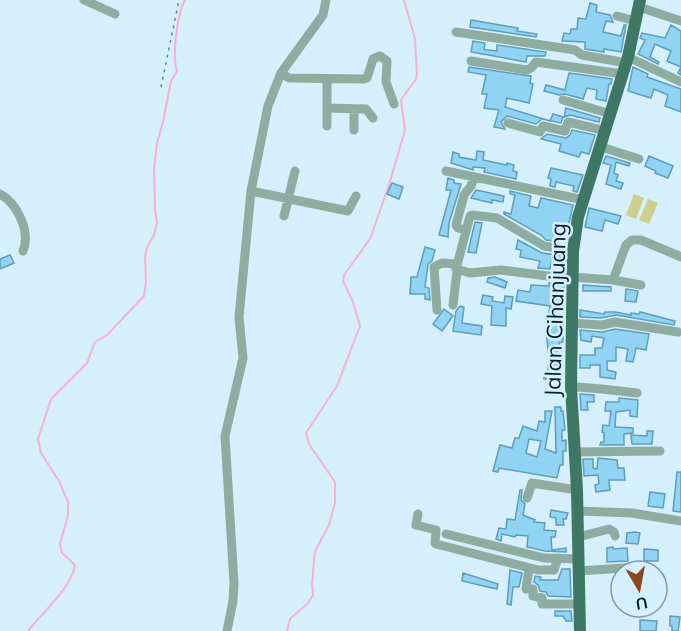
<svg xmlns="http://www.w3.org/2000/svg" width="681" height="631" font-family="Mulish,sans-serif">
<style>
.green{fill:#cecf8d}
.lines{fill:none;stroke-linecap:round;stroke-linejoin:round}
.stream{stroke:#f6b1d2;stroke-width:2}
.building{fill:#90d3f3;stroke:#5c9ebc;stroke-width:1.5;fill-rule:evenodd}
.path{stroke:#6a8592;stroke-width:1.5;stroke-dasharray:3 4.5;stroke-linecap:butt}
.minor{stroke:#8faca1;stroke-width:9}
.major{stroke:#3e7864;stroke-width:12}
.labels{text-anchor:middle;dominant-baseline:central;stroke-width:5;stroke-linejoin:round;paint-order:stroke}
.street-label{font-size:22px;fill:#031f2b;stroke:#d5effc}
</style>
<rect width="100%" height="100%" fill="#d5effc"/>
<path class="green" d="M634,194L644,198L636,219L626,215Z
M648,199L658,203L649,224L639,220Z"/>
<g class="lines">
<path class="stream" d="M28,631C42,613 72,587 75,565L62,553L60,544L68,515V502L59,481L41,453L38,439L51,399L87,363L95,342L107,335L144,296L146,282L145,257L147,247L154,235L157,223L155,210L154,170L157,143L163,122L171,81L177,71C172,56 177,14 185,0
M287,631L290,619L308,603L313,595L312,583L315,551L329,525L335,503V482L309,444L306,433L337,386L360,326L353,302L343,281L344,275L370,239L389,185L405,130L401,100L416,79L417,74L415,39L404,0"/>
</g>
<path class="building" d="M590,3L597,5L596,12L610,15L613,22L606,21L603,32L621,36L624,25H626L621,52L604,49V52L585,49V42L562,41L564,33L570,34L571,29H577L578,18L586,19Z
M471,20L518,28L517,31L537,34L536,37L470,27Z
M671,25L681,31V75L678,73L681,67L667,61L671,51L655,44L650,57L659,62L658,64L638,54L645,40L640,38L642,33L665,38Z
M473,41L485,43L484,49L486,50L497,51V45L546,52L545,56H527L526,62L483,54L471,52Z
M469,67L531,76L530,83L533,84L529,103L507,98L505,107L550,121L553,114L563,117L561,123L542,119L536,124L507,116L501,122L505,129L494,127L499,110L484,108L487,94H482L486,75L468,72Z
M633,67L648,74L647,77L681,89V112L665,106L668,95L654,89L651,98L628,91Z
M569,73L612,79L611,84H609L606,101L596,99L597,90L587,88L583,99L565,94L559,95L544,91L546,85L565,90Z
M566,108L600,118L599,122L570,115L564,117Z
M572,130L595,135L589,154L581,152L579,157L559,151L561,144L541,139L547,134L566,138L570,135Z
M477,151L484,152L483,160L507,165V163L514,165L513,171L517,172L516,179L484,172L485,168L473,167V170L451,163L453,152L459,154V157L476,160Z
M606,156L630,163L629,166L616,162L614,173L618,175L616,181L623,183L621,189L606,184L611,165L603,163Z
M649,156L673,166L668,178L655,173L656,171L645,166Z
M551,168L583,175L577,192L573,191L574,186L556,182L555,187L550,186L551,179L548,178Z
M448,178L454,180V183L461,184L449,223L448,237L439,235L451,190H446Z
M392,183L403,187L399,199L387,194Z
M476,190L504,196L503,202L492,200V203L471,198Z
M510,191L531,196L529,206L538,208L541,198L573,205L568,228L559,226L555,241L546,240L541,235L504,214V212L511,214L515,195L510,194Z
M589,208L621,216L618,224L605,220L602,231L585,227Z
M475,222L482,223L476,253L468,252Z
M518,240L542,253L565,256V265L551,263L550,269L538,268L540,261L520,257L521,250L516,249Z
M425,247L435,250L432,261L428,264L425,287L429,288L430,300L425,299V294H410L411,277H417Z
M10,255L14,263L0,269V259Z
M495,277L507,282L505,288L487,282L488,278Z
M549,283L564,285V299L561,308L556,307L555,318L563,319V342L559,343L560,350L557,351L560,378L544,379V372L548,371V365H550L546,332L550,306L516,301L518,290L530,292L531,285L549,286Z
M583,285L611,287V291H583Z
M626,289L638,291L636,302L625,301Z
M483,295L493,297L492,301L504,303L505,296L513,297L511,309L506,308V326L491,325L492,306L481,304Z
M460,306L464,307L462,323L482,326L481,335L453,331L456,311Z
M444,309L453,316L442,331L433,324Z
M580,310L604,314L605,312H615L631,315V313L639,314L640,312L675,321L674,325L616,315L601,318L580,317Z
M615,329L649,334L646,350L636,348L633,362L626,361L628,349L616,347V361H607V370L616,372L615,379L600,377V365H590V368H580V355H595V348H602L604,338L592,336L591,342L581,340L580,330L602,332Z
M580,394L594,395V402H587L588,410H581Z
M619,398L638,400L637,417L630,416V410L616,412L615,427L633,428V433L624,434V445H600L601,442H604V433L602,432L603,425L609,426L611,411H605L606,402H619Z
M555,407H561V411H563L565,430H562V441L566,440V451H563V465H560L557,478L499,468L498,472L493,471L500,445L512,448L515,438H519L523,426L537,431L539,421L545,422V411H552L545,449L556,453ZM529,439L541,441L537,457L526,453Z
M647,431H653L652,444H632L631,435L647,436Z
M598,458L617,460L618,468H624L625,480H609L610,490L596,492L595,485L599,484L598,475L584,476L583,459H593V468L597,469Z
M677,472H681V512L673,511Z
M520,490H522L521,500L525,504L523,515L535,520L534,522L545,523L544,530L556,531L555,537H551L552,550L566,548V552L545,551L527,547L528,536L516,535L515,537L502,534L501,541L496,539L499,528L506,529L507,519L515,520Z
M650,492L665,494L663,508L648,506Z
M551,510L568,513L566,519H563L564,525H556V518L550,517Z
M635,532L640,533L638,544L626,543L627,533Z
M613,547V549L627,548L628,561L607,562V548Z
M644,549L658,550V561H644Z
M562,569H570L571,597L548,596L546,592L540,591L538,585L534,582L535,576L541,577L540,580H558Z
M510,570L522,573L519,587H513L511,605L507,604Z
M463,573L498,584L497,589L462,581Z
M555,611H571L572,621H566L563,616H555Z
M670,616L680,617L678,631H672V626H670Z
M640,620L657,621L656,631H640Z"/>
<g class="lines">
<path class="path" d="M161,87L179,0"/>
<path class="minor" d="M84,0L115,14
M639,7L681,21
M617,16L636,21
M456,32L575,50L582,55L627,63
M628,57L681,82
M471,61L527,70L531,68L536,62L623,74
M281,73L289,78L364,79L367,78L373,59L380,56L387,61L386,82L394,104
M563,100L611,114
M327,108L366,109L373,118
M508,123L540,132L543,126L565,131L568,122L606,131
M327,126V79
M354,130V109
M601,147L639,159
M446,171L584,200
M251,191L348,211L356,196
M0,194C17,203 31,232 23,251
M284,216L295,171
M465,230L458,228L456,225L464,195L471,186L474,177
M572,277L613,280L641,285
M572,279L501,270L470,273L456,269L470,216L472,215L497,218L544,246L573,251
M613,280L626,245L632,240H641L681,257
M453,305L457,271
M437,310L434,267L442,263L456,264
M571,323L602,325L615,322L678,332
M571,387C594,387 615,391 637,393
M574,452L660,451
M527,498L532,483L577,490
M578,511L632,513L681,521
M418,514L416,525L436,530L435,543L436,544L538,570H554L558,558
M446,534L544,558L579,559
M578,537L609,529L614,532L615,536
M529,568L526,589H533V596L542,598V604H580
M579,571L638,567
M227,631L233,601L234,583L225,436L243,358L239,317L251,191L268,106L281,73L323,15L326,0"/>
<path class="major" d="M580,631L577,490L571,387L573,251L578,217L628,57L640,0"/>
</g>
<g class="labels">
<g class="street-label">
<text transform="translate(555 310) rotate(-88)">Jalan Cihanjuang</text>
</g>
</g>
<g transform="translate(639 589) rotate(170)"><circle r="28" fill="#d5effc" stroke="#819ca8" stroke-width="1.5"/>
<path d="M0-4.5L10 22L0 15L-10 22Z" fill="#8c471c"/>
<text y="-9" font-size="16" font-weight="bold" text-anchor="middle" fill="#031f2b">U</text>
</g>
</svg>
